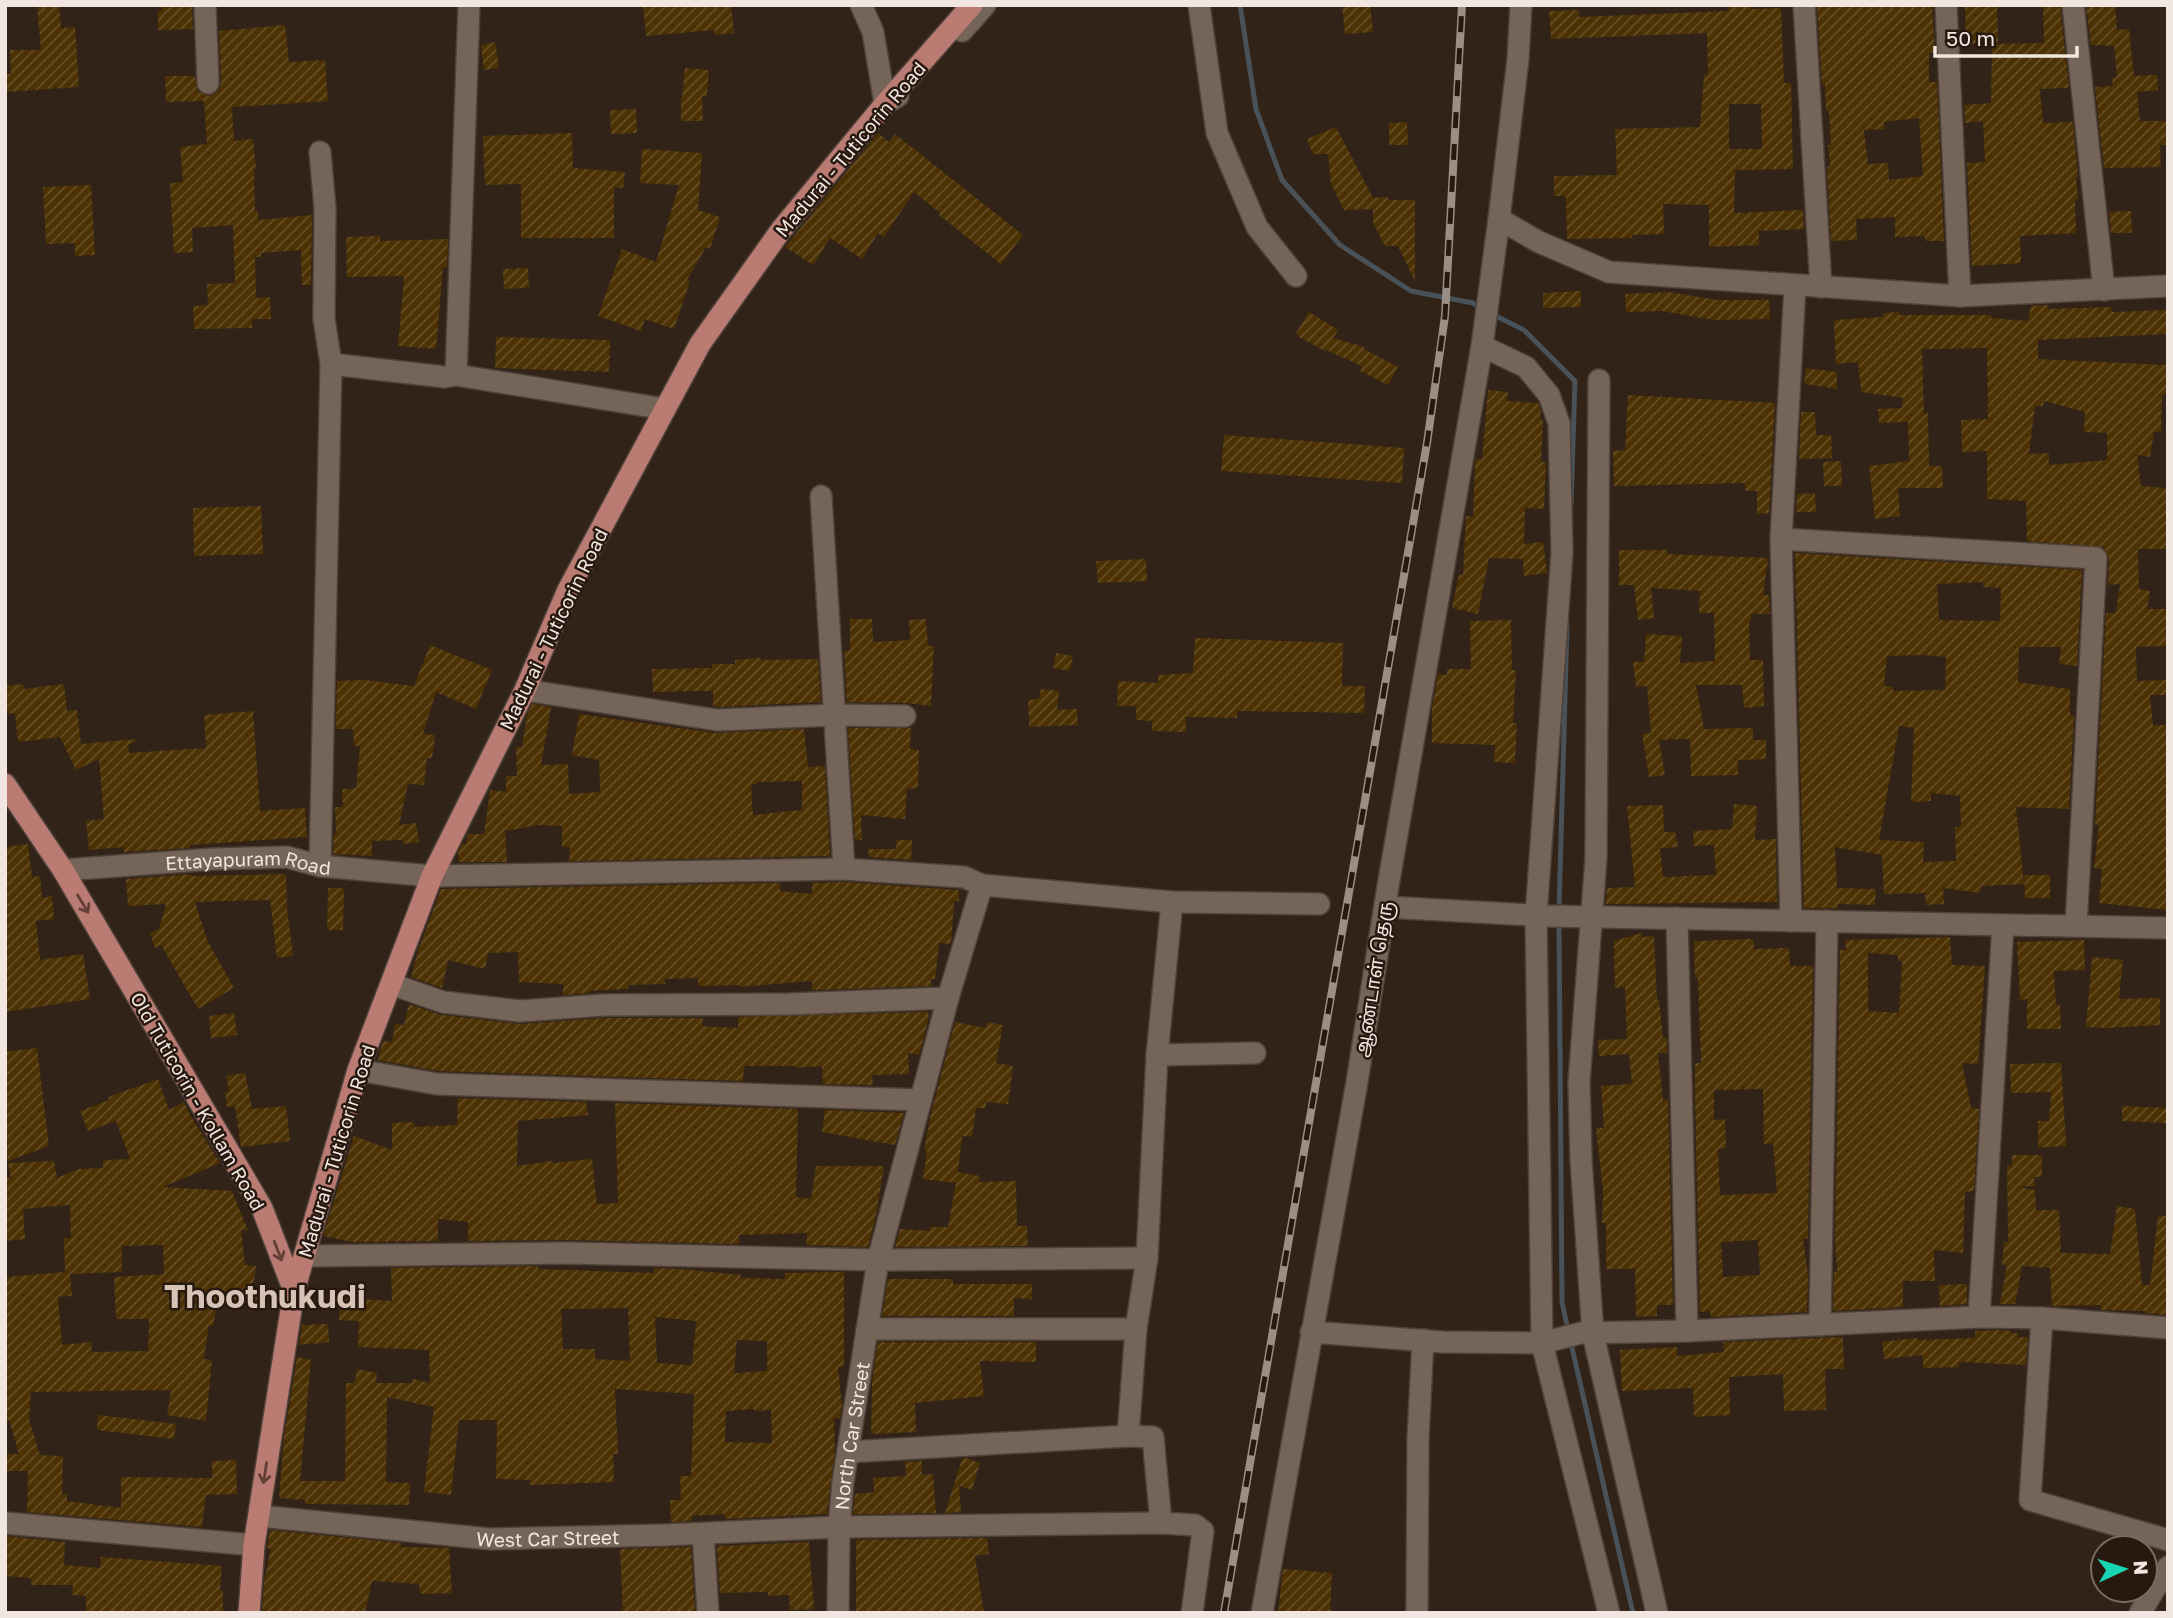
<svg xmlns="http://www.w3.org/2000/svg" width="2173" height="1618" font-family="'Golos Text','Noto Sans Tamil',sans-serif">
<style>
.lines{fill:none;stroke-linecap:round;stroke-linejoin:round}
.stream{stroke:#485258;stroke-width:5}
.building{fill:url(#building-hatch);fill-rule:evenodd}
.minor-casing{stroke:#4d4139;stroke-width:24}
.major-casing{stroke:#4d4139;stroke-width:24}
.minor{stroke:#756458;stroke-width:21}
.major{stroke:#ba7b73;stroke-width:21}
.rail-casing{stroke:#9a8e85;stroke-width:8}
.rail{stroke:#27190f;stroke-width:5;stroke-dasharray:16;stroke-linecap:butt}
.oneway{stroke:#624037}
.labels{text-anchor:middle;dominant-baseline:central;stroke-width:5;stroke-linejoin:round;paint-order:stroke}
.street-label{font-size:19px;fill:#f1e7e0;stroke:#27190f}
.town-label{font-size:33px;font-weight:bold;fill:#d6c3b5;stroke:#27190f}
</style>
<defs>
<pattern id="building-hatch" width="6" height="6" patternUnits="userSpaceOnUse" patternTransform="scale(1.75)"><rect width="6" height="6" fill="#4c3103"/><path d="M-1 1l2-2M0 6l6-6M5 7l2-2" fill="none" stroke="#664f27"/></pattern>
</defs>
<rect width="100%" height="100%" fill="#312318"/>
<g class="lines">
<path class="stream" d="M1240,5L1256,109L1282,180L1340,245L1411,291L1473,303L1480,308
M1492,314L1524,330L1575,381L1571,505
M1559,910L1567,626
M1559,920L1562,1302L1568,1330
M1570,1339L1633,1613"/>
</g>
<path class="building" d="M37,5H59L61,28L75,27L79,87L5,92V74H11L10,50H41Z
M162,5H192L193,29L158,30V11L162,10Z
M643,5H731L734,33L715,35L714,30L646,36Z
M1342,5H1370L1373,32L1345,34Z
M1728,5H1750L1751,9L1781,8L1784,83H1791L1793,169L1735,170L1734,213L1803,210L1804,229L1759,231V245L1709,247V205L1663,204L1664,234L1632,235V238L1567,239L1566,196H1554V176L1617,175L1615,129L1700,127L1704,75H1708L1707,33L1551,39L1549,11L1579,10V17L1729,11ZM1729,104H1761L1762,149H1729Z
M1817,5H1932L1935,52L1929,53V82H1937L1944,241H1925V236L1895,237V217L1856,219L1857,240L1831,241L1827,167L1830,166L1828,145H1831L1829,111H1826L1825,85H1822ZM1919,118L1923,176L1889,180L1888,163L1868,164L1864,130L1885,129L1884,122Z
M1965,5H1997L1998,43L1966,44Z
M2043,5H2060L2069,88L2040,89L2043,123L2073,122L2078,177H2076L2078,199H2075L2076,233L2020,236L2021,263L1972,266L1967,163L1985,162L1983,121L1965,123L1964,105L1991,103L1992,44L2044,43Z
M2086,5H2115L2117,30L2129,29L2134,76L2157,75L2158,90L2137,92L2140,121H2168V145H2160L2161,167L2104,168L2095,87L2113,86L2112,78L2117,77L2114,46L2091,45Z
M285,25L289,62L325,60L328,101L232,107L234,141L253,139L256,169H254L255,211H258V220L312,215L311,285H302L301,250L261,253V257H255L256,298L270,297L271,319H252V328L194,329L193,306L208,305L207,284L235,283L233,225L192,228L193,252L174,253L170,183L183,182L180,147L207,144L204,101L166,102L165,76H195L197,91L208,96L214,94L219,90L221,82L219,31Z
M495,42L499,68L484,70L481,45Z
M685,68L709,70L707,96H702L703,121H681V98H682Z
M636,109L637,133L611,134L610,110Z
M1407,122L1408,145H1389V123Z
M1336,127L1373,198L1387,197L1389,200H1415V281L1398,246H1385L1373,222V209L1344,210L1331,184L1328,154H1313L1307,139Z
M572,133L573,168L625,172L623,188L614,187V238H521V184L485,185L483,136Z
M878,133L889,142L895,134L1023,235L1001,264L939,215L940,213L914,192L884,237L878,233L862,259L830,238L813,265L785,247Z
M642,149L702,153L698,210L720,217L710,249L706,247L687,280L690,281L674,329L645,319L641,331L598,316L622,249L656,262L679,185L640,183Z
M91,185L95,255L75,256V243L46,244L43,187Z
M2131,211L2132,233H2111L2109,212Z
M380,236V241L448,239L447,267H443L436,349L398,346L404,276L347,277L346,237Z
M528,268L529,288L504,289L503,269Z
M1581,291V307L1543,308V293Z
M1668,292L1718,300H1769L1770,319L1714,320L1662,311L1626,312L1625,294Z
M2048,305L2047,309L2111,307L2112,312L2168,310V334L2038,340V359L2168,365V394H2162L2161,432H2154L2150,457L2137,455L2141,486L2168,488V549H2138L2139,589L2150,591L2147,609H2168V646L2136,647L2137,681L2168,680V695H2150L2153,725H2168V910L2099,903L2102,869L2094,868L2099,825H2095L2106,613H2116L2120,584L2108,585L2109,558L2103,547L2027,541L2026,501L1987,499V451L1962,452L1961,420L1988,419L1987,348L1922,349L1924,414L1928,413L1929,466H1942L1943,488H1898L1900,516L1875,519L1869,466L1909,461L1908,422L1879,423L1878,409L1902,408L1903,398L1861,392L1858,362L1836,364L1834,320L1883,317V313L1899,312V315H1991V318L2028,321L2031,306ZM2044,401L2085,412L2084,432L2107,433V460L2049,465V453L2029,454L2035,406H2043Z
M1309,312L1338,330L1333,338L1364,347V349L1398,367L1388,385L1360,371L1362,366L1326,350L1325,351L1299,337L1296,333Z
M496,337L610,340L609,372L495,368Z
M1806,368L1837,372V389L1804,384Z
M1488,390L1508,392L1507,401L1538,403L1541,411L1540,419L1543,420L1541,462H1546L1544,509L1525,508L1524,544L1543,542L1547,573L1524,576L1523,559L1489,558L1478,614L1452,608L1459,574L1463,575L1466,516L1473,517L1475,462L1476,459H1482Z
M1628,395L1775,403L1769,513L1757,514V491H1745V483L1614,486L1613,451L1625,450Z
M1801,412H1815L1816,435H1831L1832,458L1799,459Z
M1224,435L1404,448L1402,483L1221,471Z
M1841,461L1842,486H1824L1823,462Z
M1815,493L1816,512H1796L1797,494Z
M261,506L263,554L194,556L193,508Z
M1619,550H1667V554L1768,558L1763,595H1769L1770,614H1751V621H1749L1750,660H1763L1764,706L1744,708L1742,685H1696L1704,729L1753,728V740H1766V759L1738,760V775L1691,776L1690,739L1659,740L1665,775L1649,777L1642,734L1651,733L1647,686L1636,687L1633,662H1644L1646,634L1682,636L1680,663L1715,661L1714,613H1699L1700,591L1651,588L1654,618L1638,620L1634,585H1619Z
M1795,553L2082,570L2077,666L2059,664L2061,647H2019L2018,682L2070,689V715H2074L2069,809L2016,807L2024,884L1981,886L1980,893L1943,888L1944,904L1926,905L1925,893L1884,894L1882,855L1835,847L1837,888L1876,889L1875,905L1838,904V908H1804ZM1983,582V587L2001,588L2000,621L1939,620L1937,584ZM1923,655L1946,657L1945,690L1893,691V687L1884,686L1887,656ZM1899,726L1914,728L1911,802L1931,801V793L1960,796L1961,827H1955L1956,861L1923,862L1924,842L1879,840Z
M1146,559L1147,581L1098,583L1096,561Z
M850,619H872L873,642L910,640L909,620L926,619L928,646H934L931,706L905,703L847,702L844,651L850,650Z
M1511,620L1512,670H1516L1513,723H1517L1515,763L1494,762L1495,745L1432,743V709L1438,674L1447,675V669H1471L1470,621Z
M1195,638L1343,643L1342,686H1365L1364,713L1237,711V718L1186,717V732L1152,731V721L1136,720V706H1117L1118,681L1158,683V675L1193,673Z
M430,645L492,670L476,709L436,692L423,734L435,735L432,758H427L424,785L408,784L399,825L416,823L419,842L403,844V840L372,841V856L333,854L334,834H336L335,807H343L342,789L356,788L360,746H354L353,729H336L337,681L365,680L414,686Z
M1056,653L1073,656L1070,671L1053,668Z
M760,658L761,660L818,659L821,702L718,707L713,706V691L653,692L652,669L712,668V664H735V660Z
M23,684L24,689L64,684L67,711L77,710L81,744L137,739L138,740L128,745L129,753L206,748L204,715L253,711L260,811L305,808L307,837L190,845V848L124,852V847L89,850L86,821L104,819L99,759L76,770L60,737L18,742L15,713L5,714V686Z
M1041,689L1059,691L1057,710L1077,709L1078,725L1029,727L1028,700L1039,699Z
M532,704L551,707L541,765L568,764L569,794L600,792L599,760L572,755L579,714L715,733L804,729L808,767L825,766L830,856L569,861L570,847H562V826L539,825L505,831L507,862H459L458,852L462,844H466L468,834H484L490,790L506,792V776H517L516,747H522L527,715ZM802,781V810L753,815L751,785L757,784V782Z
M848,728H911L910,749L919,750L918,788L907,789L905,819L861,815L862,840H855Z
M1734,804L1757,806L1755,840L1776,839L1777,902L1606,904L1607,888L1635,887L1627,806L1663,805L1664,832H1675L1678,847L1660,848L1663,877L1716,875L1714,845L1694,846L1693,831L1732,829Z
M897,840H912L911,860L869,857L868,849H896Z
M28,844L32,877L40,876L42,898L52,896L54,919L36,921L40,960L83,954L90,999L5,1012V847Z
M192,874V876L286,874L287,908L293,956L277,958L270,900L195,902L208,942L234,988L198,1009L161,945L155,948L150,934L159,929L166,904L128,906L126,879Z
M2024,875H2050V898H2025Z
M844,882L959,890V901H954L951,944L939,943L935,979H931V986L812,990V981L738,987V985L698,986V978L665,979V984L629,985L628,989L589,991V993L563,995V984L519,982L518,952L488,953L485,969L448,960L442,988L411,977L418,951L441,889L780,883V891L812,894V883Z
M328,888H344L343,930H327Z
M1641,933L1642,937L1654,936L1657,1000H1659L1663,1038H1667V1053H1658L1663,1100H1668L1673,1305H1657V1316L1636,1317L1635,1269H1606V1223H1602L1603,1191L1596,1128H1604L1601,1086L1632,1084L1629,1054L1599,1056L1598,1040L1627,1039L1625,987L1615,988L1614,941Z
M1950,937L1952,965L1985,966L1978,1064L1962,1063L1971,1108L1979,1109L1974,1191L1965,1192L1963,1253L1934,1250L1935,1281H1903V1307L1833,1311L1834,1272H1837L1835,1237L1840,950H1846L1845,940ZM1868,953L1898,955V961H1902L1899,1013L1868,1011Z
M1753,939L1754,949L1789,948L1790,966H1813L1808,1238L1803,1239L1808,1274L1807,1312L1711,1317L1710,1311L1700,1312L1695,1099V1063H1701L1698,978H1695L1694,941ZM1763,1089L1764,1144L1773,1143L1777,1193L1720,1195L1718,1149L1726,1148L1725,1119L1714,1120V1090ZM1758,1240L1760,1275L1723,1277L1721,1242Z
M2084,940L2085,970L2054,971L2056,1005H2060L2061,1029H2027V999L2020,1000L2017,942Z
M2092,957L2123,960L2119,999L2160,998V1025L2107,1028L2086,1027Z
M409,1004L441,1015L521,1024L605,1018H703L702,1026L738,1028V1017L928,1012L929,1017L919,1055L908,1053L909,1074L872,1075L873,1085L823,1084L822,1066L796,1068V1066H744L743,1081L438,1071L378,1060L383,1041L392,1042L395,1024L404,1025Z
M234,1013L237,1035L211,1038L209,1016Z
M955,1022L986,1028L987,1022L1003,1025L996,1063L1013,1066L1008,1104L986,1102V1108H976L972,1137L962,1136L958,1172L980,1176L979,1182L1016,1181L1017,1226H1027L1028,1246L895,1247L900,1229L930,1231V1227H948L956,1183L923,1179L927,1151L924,1150L931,1113Z
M37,1048L49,1146L8,1161L5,1143V1052Z
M2061,1063L2066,1146L2038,1148V1121H2049L2051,1092L2011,1093L2010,1064Z
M245,1073L252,1109L286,1106L290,1141L241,1147L235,1106L227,1107L225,1092H229L226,1076Z
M158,1079L169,1110L184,1102L190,1115L220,1163L163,1187L232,1191L248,1231L241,1230L245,1265L256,1266L253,1287L259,1288L256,1306L218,1300L213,1326L209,1325L204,1359L212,1360L206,1421L167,1415L171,1390L31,1392L29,1419L40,1455L63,1456L62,1494H67V1501L121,1508V1477L212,1478V1461L236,1460L237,1494L206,1495L202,1527L27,1512L28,1471H5V1454H19L9,1420H5V1277L65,1272L64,1238H71L70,1208L69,1205L23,1209L25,1239L5,1241V1178H11L8,1163L54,1161L57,1178L78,1169L103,1168V1160L130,1159L116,1121L88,1131L80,1111L109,1100L108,1097ZM163,1245L164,1274L114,1277L116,1319H149L148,1351L92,1352L91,1342L62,1345L58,1297L72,1296L70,1274L122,1272V1246Z
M458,1098L586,1102L588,1115L518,1121L517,1166L552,1161L553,1163L592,1159L597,1204L618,1203L615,1103L798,1109L796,1197L811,1199L816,1166H884L876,1215L868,1247L806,1245L807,1233L739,1235V1244L568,1240L468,1241V1222L438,1219V1241L353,1242L323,1236L354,1136L392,1150V1123L414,1122V1127L457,1125Z
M2122,1106L2168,1108V1123L2122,1121Z
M825,1110L904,1113L895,1145L822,1132Z
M2012,1155H2042V1177H2034L2035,1186L2019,1187L2035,1190L2036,1210H2059L2061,1253L2110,1254L2117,1206L2135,1209L2142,1285H2150L2158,1216H2168V1315L2145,1313V1311L2101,1310V1305L2052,1306L2050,1268L2022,1266L2015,1304H2000L2007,1265H2002L2004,1242H2008L2007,1166L2012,1165Z
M538,1266V1269L654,1273V1268L680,1269L741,1275L740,1278L785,1279V1273L844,1272V1367H838L842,1405L840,1418H834L835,1449L827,1514L725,1519V1514L692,1516V1521L671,1522L670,1500H681L680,1476H691L694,1394L615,1389L618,1454H613L614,1482L530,1485V1480L496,1479L497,1420H459L451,1495L424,1492L434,1407L387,1397L386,1482L410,1483L409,1505L305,1504V1500L279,1498L284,1437L297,1357L311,1360L300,1481H345L346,1383H355L357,1369L377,1373L376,1383H412L413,1379L430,1383L429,1350L358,1347L359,1321L339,1320L340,1298L392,1301L391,1268ZM628,1308L630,1361L595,1359V1349H563L561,1309ZM655,1317L696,1321L692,1365L657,1363ZM737,1340L767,1341V1371L734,1373ZM754,1409V1411L771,1410L772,1443L725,1442L726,1411Z
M888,1279H953V1284H1032V1299L1014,1298V1316H882Z
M1967,1284V1304L1940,1306L1939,1285Z
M328,1324L329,1342L299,1345L302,1325Z
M1996,1330L2011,1331V1333H2018V1337H2028L2026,1365L1959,1362V1367L1923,1368V1355L1884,1359L1882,1342L1917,1338V1340L1975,1338V1331Z
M1843,1337L1844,1369H1825L1826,1410L1784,1411L1783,1374L1729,1377L1730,1415L1694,1417L1693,1388L1622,1391L1620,1350L1677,1347V1356L1724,1352L1723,1342Z
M878,1342H1036V1362L980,1361L984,1396L915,1403L916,1432L871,1434L872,1383Z
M98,1415L176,1424L174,1439L97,1430Z
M966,1458L980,1463L972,1490L959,1486L961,1512L945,1513L962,1459Z
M922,1461V1475L933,1474L936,1513L853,1514L855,1494L874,1492L873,1478L906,1476L905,1462Z
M270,1530L401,1543V1547L449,1548L452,1593L420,1594L419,1584L372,1581L365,1613H262L264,1582L271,1549L267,1548Z
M5,1536L65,1542L64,1565L100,1568L101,1557L222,1566L220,1590L223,1591V1613H86V1596L72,1595L73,1585H31V1578L5,1576Z
M987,1538L989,1554L975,1556L984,1613H856V1540Z
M809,1542L814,1609L790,1610L789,1595L768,1596V1592L720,1593L717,1546Z
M691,1547L695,1613H623L620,1549Z
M1283,1569L1332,1573L1330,1613H1278Z"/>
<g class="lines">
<g class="minor-casing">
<g id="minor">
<path d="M205,5L208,83"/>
<path d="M861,5L873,32L885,104L898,96"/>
<path d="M1199,5L1217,133L1257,227L1296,276"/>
<path d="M1521,5L1518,59L1499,219L1539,242L1609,272L1960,296L2168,286"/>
<path d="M1804,5L1821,287"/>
<path d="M1946,5L1960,296"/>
<path d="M2073,5L2104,290"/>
<path d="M962,31L985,5"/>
<path d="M320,152L325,208L324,319L331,364L320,866"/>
<path d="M1499,219L1482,346L1526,367L1549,395L1559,423L1562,553L1536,915L1542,1343L1609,1613"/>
<path d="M331,364L445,377L456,375L665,409"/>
<path d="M456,375L469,5"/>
<path d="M1599,380L1596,858L1579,1082L1581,1160L1593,1334L1657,1613"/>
<path d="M821,496L844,869"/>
<path d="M1781,539L2096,558L2076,926"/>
<path d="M525,690L717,720L835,715L905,716"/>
<path id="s1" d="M63,870L214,859L287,857L320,866L432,876L844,869L964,877L982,885"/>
<path d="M1386,907L1547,916L2168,928"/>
<path d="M1677,918L1687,1331"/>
<path d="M1791,921L1781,539L1795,286"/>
<path d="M2003,925L1979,1317L2042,1318L2168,1328"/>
<path d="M391,984L443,1002L520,1011L604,1005L790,1004L948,998"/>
<path d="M1157,1055L1172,902"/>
<path d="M358,1070L437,1084L921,1100"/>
<path d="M304,1256L568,1253L878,1260L1147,1258"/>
<path d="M2042,1318L2030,1500L2168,1540"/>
<path d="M1820,1325L1827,921"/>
<path d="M867,1329H1136"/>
<path d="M1311,1332L1443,1342L1542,1343L1581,1333L1687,1331L1979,1317"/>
<path d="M1128,1436L1153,1437L1161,1523"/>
<path d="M848,1452L1128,1436L1136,1329L1147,1258L1157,1055L1255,1053"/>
<path id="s2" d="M259,1516L491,1539L664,1535L839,1527L1161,1523L1195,1525L1203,1531L1192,1613"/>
<path d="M5,1523L254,1545"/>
<path d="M703,1534L708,1613"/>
<path id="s3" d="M838,1613L839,1527L843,1482L878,1260L948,998L982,885L1172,902L1319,904"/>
<path d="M1262,1613L1357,1082L1388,886L1482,346"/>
<path d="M1417,1613L1418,1438L1423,1340"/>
<path d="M2140,1613L2168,1567"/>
</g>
</g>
<g class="major-casing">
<path id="major" d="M5,784L63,870L262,1208L294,1291L254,1545L249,1613
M294,1291L358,1070L432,876L525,690L568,590L700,344L781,230L885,104L972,5"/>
</g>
<use href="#minor" class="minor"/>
<use href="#major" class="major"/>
<g class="rail-casing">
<path id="rail" d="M1224,1613L1427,443L1445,316L1462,5"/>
</g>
<use href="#rail" class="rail"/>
</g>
<defs><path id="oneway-shaft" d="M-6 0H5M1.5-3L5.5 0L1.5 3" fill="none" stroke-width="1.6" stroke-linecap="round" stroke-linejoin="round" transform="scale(1.75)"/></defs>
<g class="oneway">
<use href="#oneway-shaft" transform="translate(83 904) rotate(59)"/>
<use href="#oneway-shaft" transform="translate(278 1251) rotate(69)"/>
<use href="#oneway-shaft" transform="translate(265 1473) rotate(99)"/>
</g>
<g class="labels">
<g class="street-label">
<text transform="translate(850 149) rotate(-50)">Madurai - Tuticorin Road</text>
<text transform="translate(553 629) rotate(-64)">Madurai - Tuticorin Road</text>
<text stroke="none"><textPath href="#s1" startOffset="186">Ettayapuram Road</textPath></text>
<text transform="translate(1373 979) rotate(-81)">ஆண்டாள் தெரு</text>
<text transform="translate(198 1101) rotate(60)">Old Tuticorin - Kollam Road</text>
<text transform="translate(336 1151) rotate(-73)">Madurai - Tuticorin Road</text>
<text stroke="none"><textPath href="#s3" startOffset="178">North Car Street</textPath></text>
<text stroke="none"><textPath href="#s2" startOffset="290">West Car Street</textPath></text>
</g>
<g class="town-label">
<text x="265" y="1295">Thoothukudi</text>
</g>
</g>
<rect width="2173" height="1618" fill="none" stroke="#f1e7e0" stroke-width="14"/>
<g transform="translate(2124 1569) rotate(86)"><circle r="33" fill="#27190f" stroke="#786b63" stroke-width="2"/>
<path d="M0-5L12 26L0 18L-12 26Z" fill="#17d5b2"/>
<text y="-10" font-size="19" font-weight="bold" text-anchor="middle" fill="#f1e7e0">N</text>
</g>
<path d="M1935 46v10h142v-10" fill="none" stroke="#f1e7e0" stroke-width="3.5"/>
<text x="1946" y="46" font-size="21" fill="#f1e7e0" stroke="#27190f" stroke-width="5" paint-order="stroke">50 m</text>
</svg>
